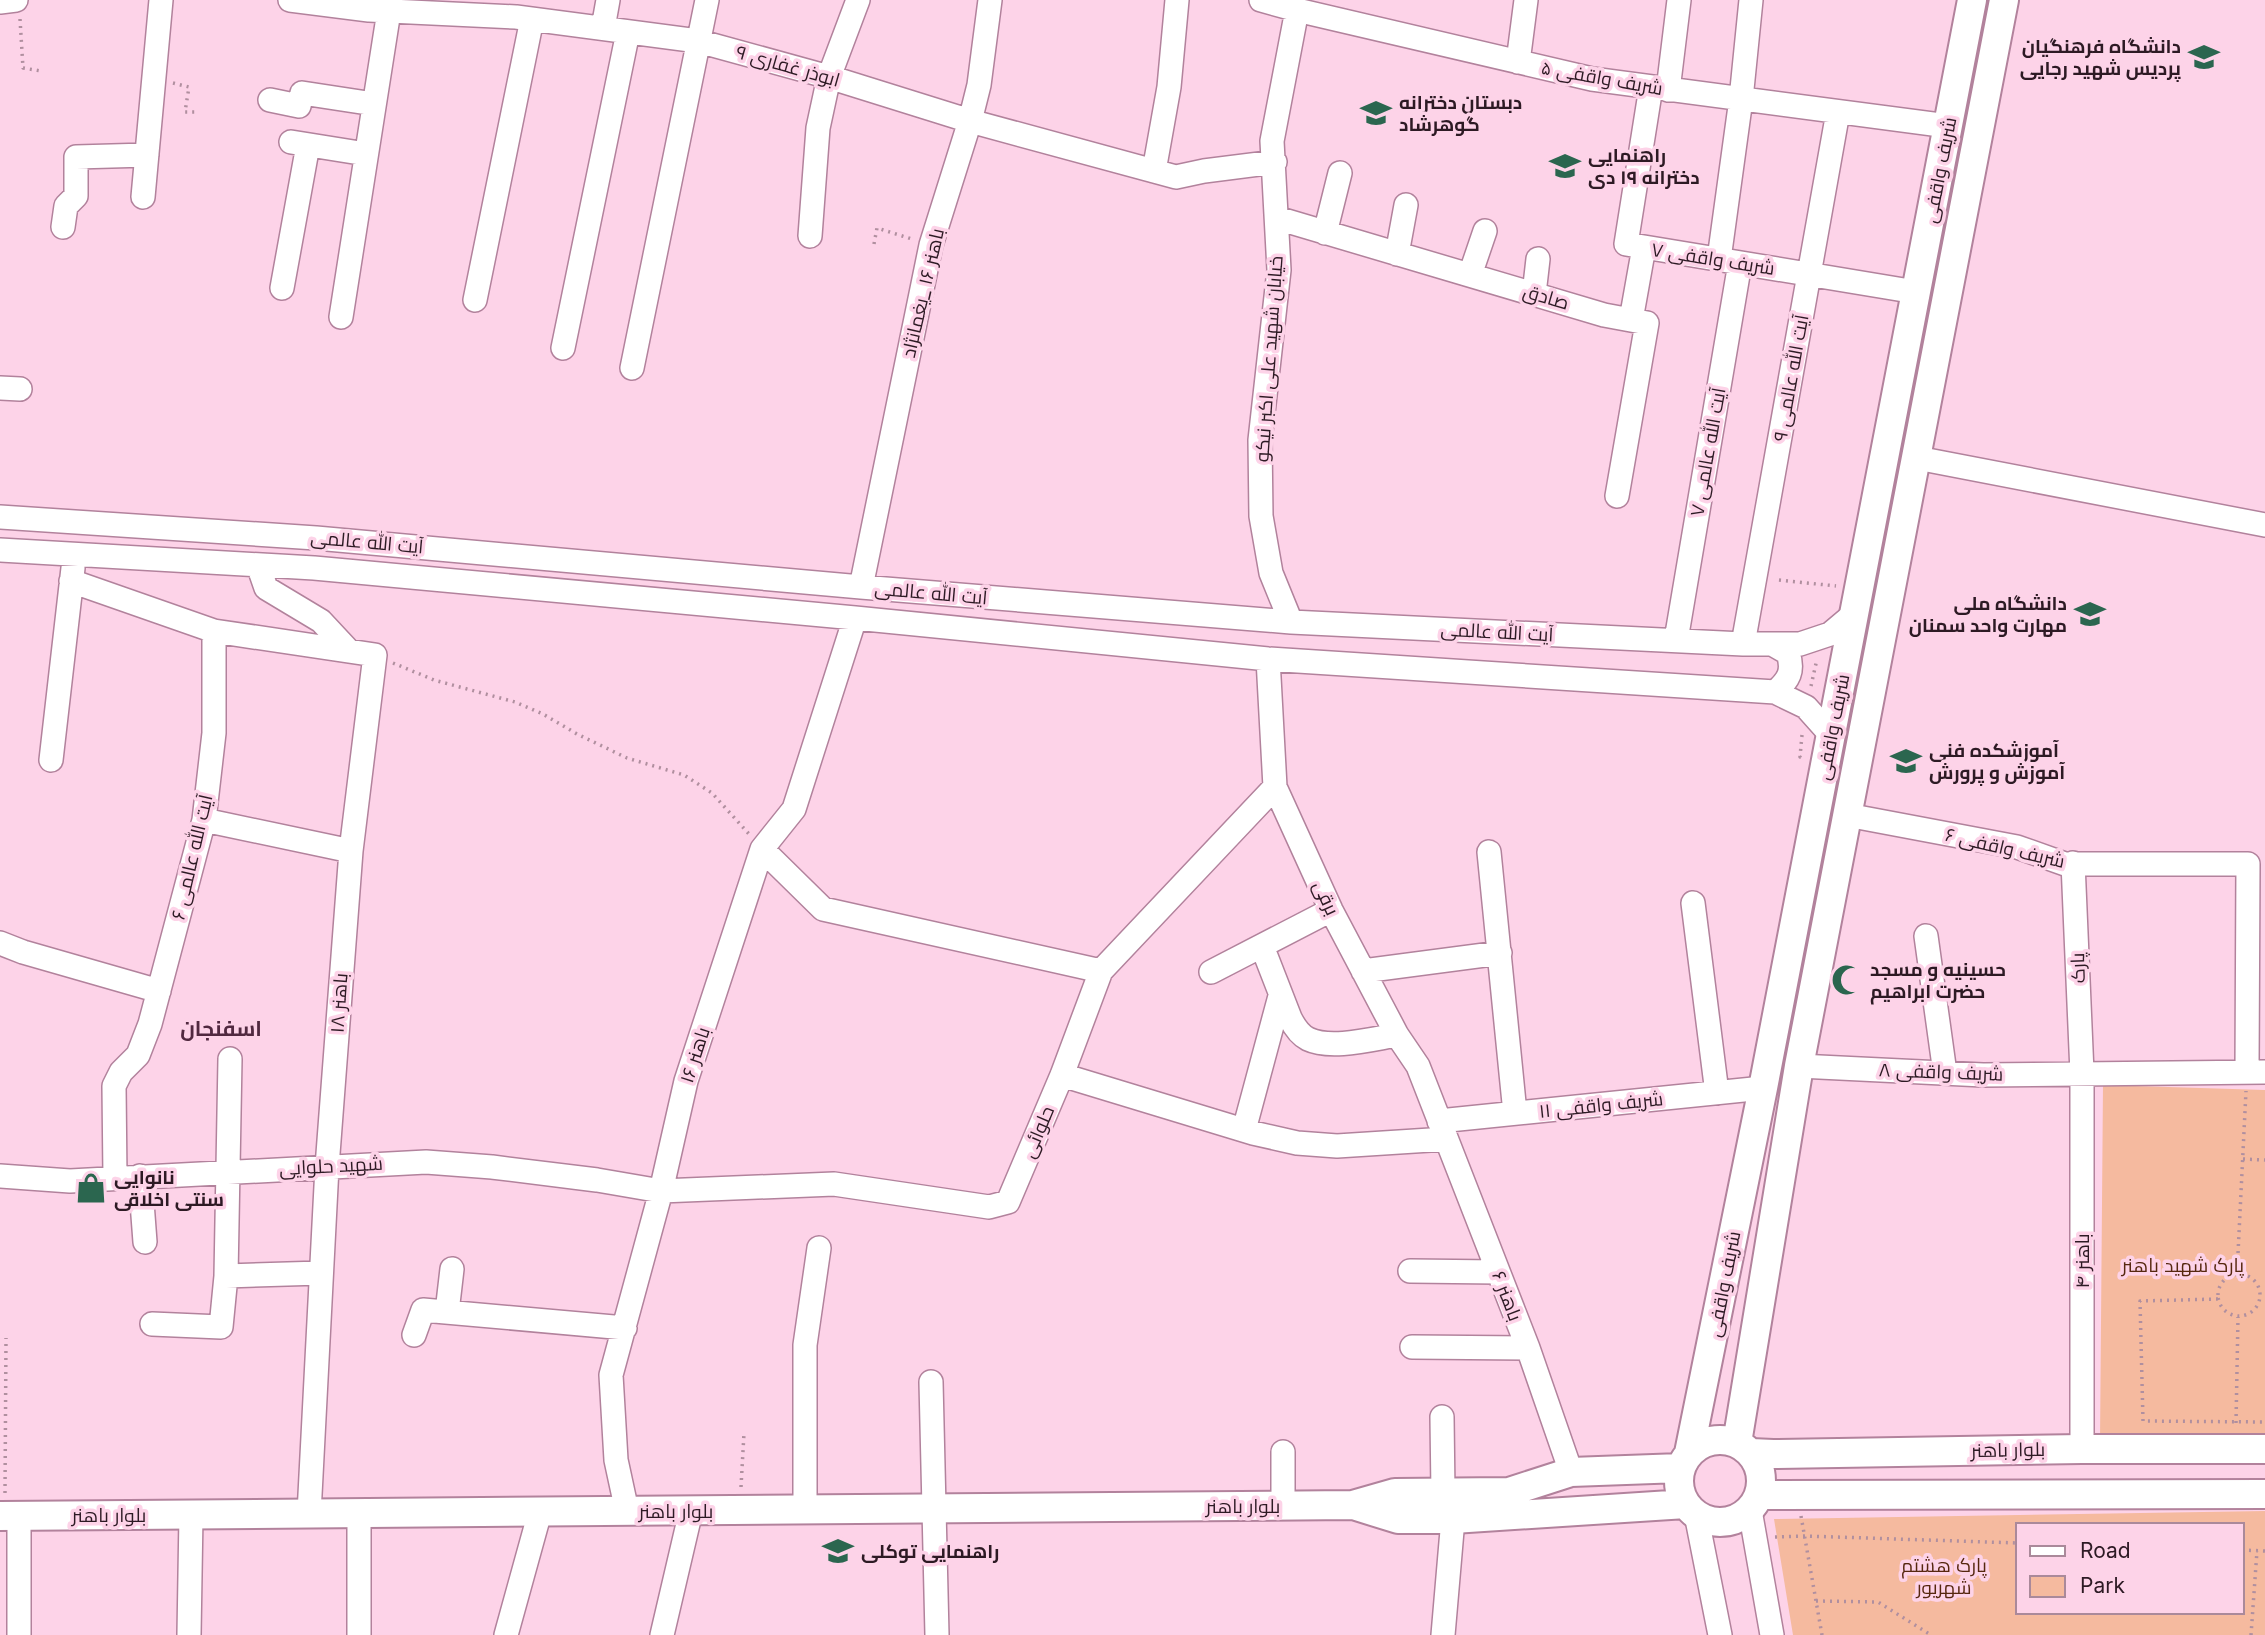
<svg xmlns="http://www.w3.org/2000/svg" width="2265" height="1635" font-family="Inter,Cairo,sans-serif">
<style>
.green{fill:#f5ba9f;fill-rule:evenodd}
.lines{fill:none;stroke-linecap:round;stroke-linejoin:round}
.minor-casing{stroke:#b2829c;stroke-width:26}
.major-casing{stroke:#b2829c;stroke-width:32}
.path{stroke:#b08f9f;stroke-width:3.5;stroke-dasharray:2 5;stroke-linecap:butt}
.minor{stroke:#fff;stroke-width:23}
.major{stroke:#fff;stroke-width:28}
.labels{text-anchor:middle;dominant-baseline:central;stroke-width:7;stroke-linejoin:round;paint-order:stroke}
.poi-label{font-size:19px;font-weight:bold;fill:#2d1a24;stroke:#fdd3e8;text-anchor:start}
.street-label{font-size:19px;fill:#2d1a24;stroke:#fdd3e8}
.park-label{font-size:19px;fill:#56270f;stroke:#fdd3e8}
.neighbourhood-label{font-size:21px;font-weight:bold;fill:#512940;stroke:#fdd3e8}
</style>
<rect width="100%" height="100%" fill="#fdd3e8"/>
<path class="green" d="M2103,1085L2265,1090V1439L2100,1442Z
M2265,1511V1635H1793L1774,1519ZM2018,1525H2242V1612H2018Z"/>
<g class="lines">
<g class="minor-casing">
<path id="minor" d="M290,0L369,10L516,17L698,41L829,77L970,121L1176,177L1204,171L1275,162
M1261,0L1297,10L1592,79L1948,126
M0,2L16,0
M603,28L608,0
M1518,62L1526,0
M1651,87L1626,244L1916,292
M1668,90L1679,0
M270,100L299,106L302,93L374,104
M291,142L366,154
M1154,171L1169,87L1177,0
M143,197L161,0
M1277,218L1604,315L1647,323L1617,496
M63,227L66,206L76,196V157L147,155
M1325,233L1340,173
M810,236L818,128L829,77L858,0
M1397,254L1406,205
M1719,259L1741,99L1751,0
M1470,275L1485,231
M282,288L308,145
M1534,294L1538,259
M475,300L532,19
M341,317L389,11
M1631,320L1644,247
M563,348L628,32
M632,368L707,0
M0,388L20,389
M1917,458L2265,525
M0,517L316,538L861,587L1291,622L1743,644H1800L1830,634L1855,613
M0,550L314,568L855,618L1268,659L1775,692L1806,707L1831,735
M258,565L266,588L321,621L349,651
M71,581L214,631V733L204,820L150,1024L138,1055L121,1072L114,1086L115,1178
M861,587L931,245L970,121L979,85L990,0
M1291,622L1271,573L1261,516L1260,440L1279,270L1272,141L1297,10
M214,631L375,655L351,851L327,1167L309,1514
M1676,640L1740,263
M1743,644L1838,112
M1772,644L1788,653C1794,671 1789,680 1775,692
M1268,659L1275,787L1331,910L1397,1035L1418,1066L1528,1348L1571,1472
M51,760L73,568
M1847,815L2017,847L2065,864H2248L2247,1071
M204,820L351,851
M762,849L823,909L1101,971
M1489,852L1515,1113
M2073,863L2082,1073V1449
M1693,903L1717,1093
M1926,936L1945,1073
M0,943L23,952L159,991
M1262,946L1290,1018C1294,1026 1300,1035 1308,1039C1331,1050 1372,1039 1397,1035
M1363,971L1500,953
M1211,972L1331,910
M1799,1066L1983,1075L2265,1072
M1062,1075L1253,1133L1297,1143L1337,1146L1446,1139
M1439,1121L1763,1088
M1244,1130L1280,996
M0,1176L70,1181L426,1162L492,1167L597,1180L661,1191L834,1184L989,1207L1008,1202L1062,1075L1101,971L1275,787
M140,1176L145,1242
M1410,1271L1498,1272
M226,1276L321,1273
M447,1312L452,1269
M152,1324L221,1327L226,1276L230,1059
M414,1335L423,1310L625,1328
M1412,1347L1528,1348
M931,1382L937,1635
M1442,1417L1443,1493
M1283,1452V1506
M805,1510V1345L819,1248
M1750,1510L1772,1635
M627,1511L616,1460L611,1375L661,1191L686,1081L762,849L794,809L855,618
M1696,1514L1720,1635
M19,1635V1516
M189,1635L191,1515
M359,1635V1513
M506,1635L540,1512
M662,1635L691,1511
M1443,1635L1453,1519"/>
</g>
<g class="major-casing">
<path id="major" d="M1679 1481a41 41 0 1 1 82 0a41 41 0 1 1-82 0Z
M1737,1443L1799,1066L2004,0
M1689,1453L1763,1088L1972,0
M1751,1453L1773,1454L2082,1449H2265
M1759,1495L2265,1494
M1353,1505L1398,1519H1453L1686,1504
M0,1516L1353,1505L1395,1493L1509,1492L1571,1472L1681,1468"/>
</g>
<path class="path" d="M20,19L23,68L41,71
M173,83L189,87L185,112H196
M874,244L877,228L912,239
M1779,580L1836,586
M393,663L434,680L515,702L543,714L577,734L627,758L684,775L712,793L749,834
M1811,686L1817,659
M1802,735L1800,757L1804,758
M2243,1159L2265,1160
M2218 1295a21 21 0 1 1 42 0a21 21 0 1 1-42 0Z
M2237,1274L2246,1091
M2218,1299L2140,1301L2143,1421L2265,1422
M2236,1423L2238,1317
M741,1487L744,1433
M5,1493L6,1338
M1801,1516L1822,1635
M1775,1537L1805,1536L2018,1543
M2242,1550L2265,1551
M1816,1601L1878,1602L1931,1635
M2251,1635L2257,1551"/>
<use href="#minor" class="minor"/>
<use href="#major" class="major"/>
</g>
<defs>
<g id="university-bare" transform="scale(2.415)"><path d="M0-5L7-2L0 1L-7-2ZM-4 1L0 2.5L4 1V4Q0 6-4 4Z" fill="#2b664f" stroke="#fdd3e8" stroke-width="2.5" paint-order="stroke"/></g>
<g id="school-bare" transform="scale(2.415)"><path d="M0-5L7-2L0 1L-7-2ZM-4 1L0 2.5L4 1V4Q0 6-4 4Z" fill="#2b664f" stroke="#fdd3e8" stroke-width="2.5" paint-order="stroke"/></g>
<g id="mosque-bare" transform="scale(2.415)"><path d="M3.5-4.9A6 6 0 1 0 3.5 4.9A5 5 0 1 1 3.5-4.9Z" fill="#2b664f" stroke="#fdd3e8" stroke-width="2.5" paint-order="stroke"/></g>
<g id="shop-bare" transform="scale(2.415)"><path d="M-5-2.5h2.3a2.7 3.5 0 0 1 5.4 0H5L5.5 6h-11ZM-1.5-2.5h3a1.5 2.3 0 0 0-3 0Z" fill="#2b664f" stroke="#fdd3e8" stroke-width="2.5" paint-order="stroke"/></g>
</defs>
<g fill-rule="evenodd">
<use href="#university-bare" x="2204" y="57"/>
<use href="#school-bare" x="1376" y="113"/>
<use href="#school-bare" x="1565" y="166"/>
<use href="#university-bare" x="2090" y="614"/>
<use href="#school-bare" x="1906" y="761"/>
<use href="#mosque-bare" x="1847" y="980"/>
<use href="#shop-bare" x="91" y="1188"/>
<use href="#school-bare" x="838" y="1551"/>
</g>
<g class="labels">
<g class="poi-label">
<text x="2181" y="46" text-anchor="end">دانشگاه فرهنگیان<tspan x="2181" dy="22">پردیس شهید رجایی</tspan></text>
<text x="1399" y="102">دبستان دخترانه<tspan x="1399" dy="22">گوهرشاد</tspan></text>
<text x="1588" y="155">راهنمایی<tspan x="1588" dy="22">دخترانه ۱۹ دی</tspan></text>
<text x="2067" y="603" text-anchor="end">دانشگاه ملی<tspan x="2067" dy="22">مهارت واحد سمنان</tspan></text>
<text x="1929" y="750">آموزشکده فنی<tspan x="1929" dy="22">آموزش و پرورش</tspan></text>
<text x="1870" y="969">حسینیه و مسجد<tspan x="1870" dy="22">حضرت ابراهیم</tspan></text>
<text x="114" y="1177">نانوایی<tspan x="114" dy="22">سنتی اخلاقی</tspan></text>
<text x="861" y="1551">راهنمایی توکلی</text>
</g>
<g class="street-label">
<text transform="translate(788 66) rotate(16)">ابوذر غفاری ۹</text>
<text transform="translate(1602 78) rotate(10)">شریف واقفی ۵</text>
<text transform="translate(1940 170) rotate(-79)">شریف واقفی</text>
<text transform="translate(1713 259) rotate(9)">شریف واقفی ۷</text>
<text transform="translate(923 293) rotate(-77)">باهنر ۱۶ _یغمانژاد</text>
<text transform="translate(1546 297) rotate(16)">صادق</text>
<text transform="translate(1269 359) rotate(-86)">خیابان شهید علی اکبر نیکو</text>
<text transform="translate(1791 378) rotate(-80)">آیت الله عالمی ۹</text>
<text transform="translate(1708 452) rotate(-80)">آیت الله عالمی ۷</text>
<text transform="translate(367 542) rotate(5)">آیت الله عالمی</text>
<text transform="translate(931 593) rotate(5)">آیت الله عالمی</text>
<text transform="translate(1497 632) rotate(3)">آیت الله عالمی</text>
<text transform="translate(1833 727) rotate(-79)">شریف واقفی</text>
<text transform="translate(2005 848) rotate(13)">شریف واقفی ۶</text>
<text transform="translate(192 857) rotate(-77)">آیت الله عالمی ۶</text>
<text transform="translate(1326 898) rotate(65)">برقی</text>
<text transform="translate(2078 968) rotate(-92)">پارک</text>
<text transform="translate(339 1003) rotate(-86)">باهنر ۱۸</text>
<text transform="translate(695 1055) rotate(-72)">باهنر ۱۶</text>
<text transform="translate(1941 1072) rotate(2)">شریف واقفی ۸</text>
<text transform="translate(1601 1105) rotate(-6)">شریف واقفی ۱۱</text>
<text transform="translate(1038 1132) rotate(-67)">حلوائی</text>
<text transform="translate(331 1166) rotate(-3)">شهید حلوایی</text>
<text transform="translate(2082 1261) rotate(-90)">باهنر ۴</text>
<text transform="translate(1724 1284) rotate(-79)">شریف واقفی</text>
<text transform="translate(1507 1296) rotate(69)">باهنر ۶</text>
<text transform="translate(2008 1450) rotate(-1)">بلوار باهنر</text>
<text x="1243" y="1506">بلوار باهنر</text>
<text x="676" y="1511">بلوار باهنر</text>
<text x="109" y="1515">بلوار باهنر</text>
</g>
<g class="park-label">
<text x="2183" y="1265">پارک شهید باهنر</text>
<text x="1944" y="1565">پارک هشتم<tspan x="1944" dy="22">شهریور</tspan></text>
</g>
<g class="neighbourhood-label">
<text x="221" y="1028">اسفنجان</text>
</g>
</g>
<rect x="2016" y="1523" width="228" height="91" fill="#fdd3e8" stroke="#aa899a" stroke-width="2"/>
<rect x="2030" y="1546" width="35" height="10" fill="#ffffff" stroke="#aa899a" stroke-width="2"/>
<text x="2080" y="1558" font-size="21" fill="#2d1a24">Road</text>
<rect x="2030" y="1576" width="35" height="21" fill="#f5ba9f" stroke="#aa899a" stroke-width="2"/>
<text x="2080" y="1593" font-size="21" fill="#2d1a24">Park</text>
</svg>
